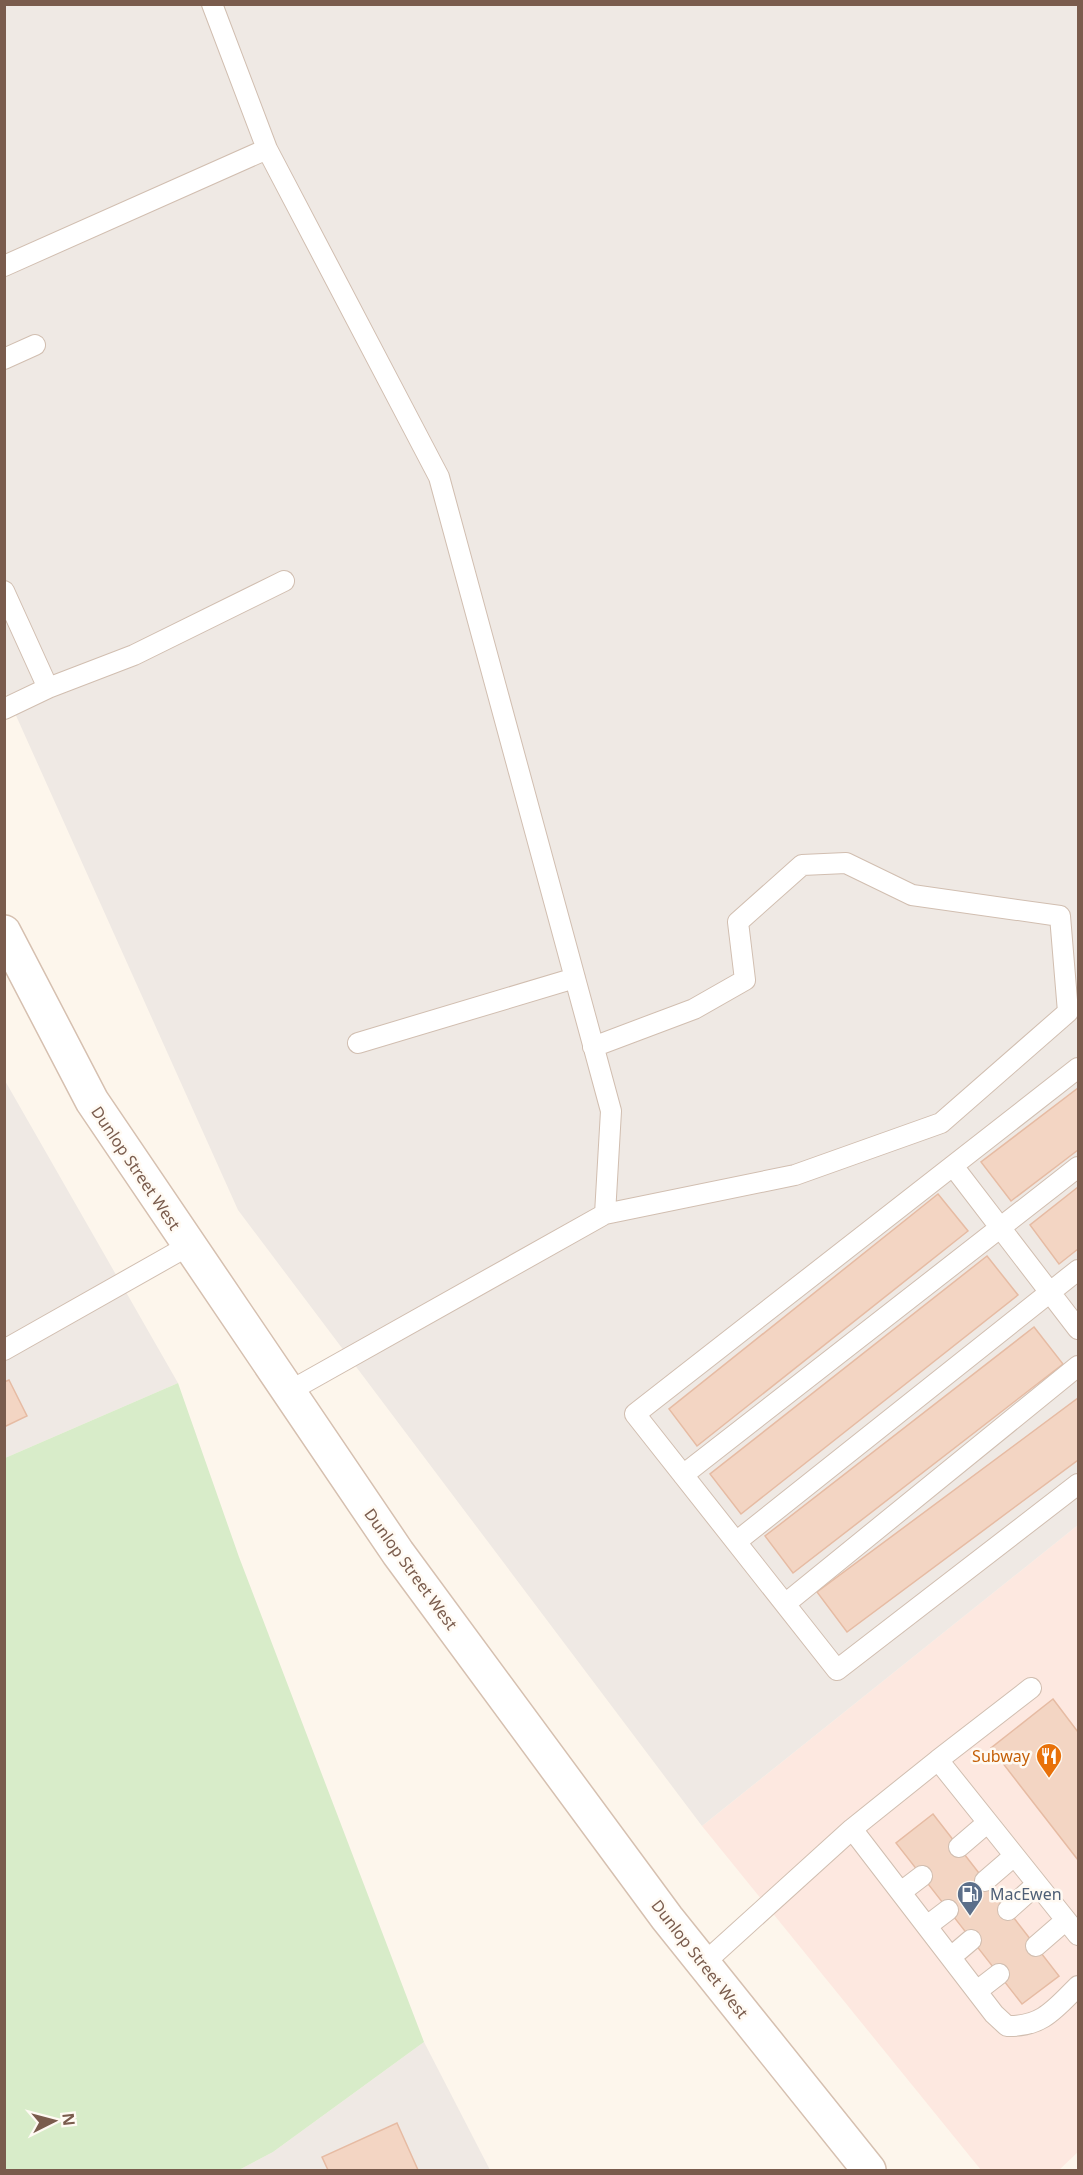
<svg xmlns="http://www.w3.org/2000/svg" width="1083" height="2175" font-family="'Noto Sans',sans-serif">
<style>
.commercial{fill:#fde8e0}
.industrial{fill:#efe9e4}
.green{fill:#d8ecc9}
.building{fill:#f3d5c3;stroke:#e6bba3;stroke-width:1.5}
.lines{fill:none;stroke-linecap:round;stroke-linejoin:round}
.lane-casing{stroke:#d1beb0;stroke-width:22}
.secondary-casing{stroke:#d6c0b0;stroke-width:36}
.lane{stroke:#fff;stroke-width:20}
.secondary{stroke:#fff;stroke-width:33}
.labels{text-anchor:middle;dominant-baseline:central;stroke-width:5;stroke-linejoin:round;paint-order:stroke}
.street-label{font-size:16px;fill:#7a5c4d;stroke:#fffaf3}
.food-label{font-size:16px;fill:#c56008;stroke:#fffaf3;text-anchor:end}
.service-label{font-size:16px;fill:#4e5e75;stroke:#fffaf3;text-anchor:start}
</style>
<rect width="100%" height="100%" fill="#fdf6ec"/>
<path class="commercial" d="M1078,1525V2152L1059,2170H981L702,1826Z"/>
<path class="industrial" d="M4,5H1078V1525L702,1826L238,1210L5,691Z
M4,1079L178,1383L5,1458H4Z
M424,2042L490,2170H239L273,2152Z"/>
<path class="green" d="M178,1383L239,1557L424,2042L273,2152L239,2170H5V1458Z"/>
<path class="building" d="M1078,1088V1150L1011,1201L981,1162Z
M1078,1187V1249L1059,1264L1030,1225Z
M938,1194L968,1231L697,1446L669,1409Z
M987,1256L1018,1295L741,1514L710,1474Z
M1034,1327L1063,1364L793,1573L765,1536Z
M9,1380L27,1416L4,1427V1382Z
M1078,1398V1460L847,1632L817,1592Z
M1053,1699L1078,1732V1860L991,1748Z
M933,1814L1059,1976L1022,2004L896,1843Z
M397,2123L418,2170H328L322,2157Z"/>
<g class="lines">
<g class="lane-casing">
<path id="lane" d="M212,4L267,149
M4,266L267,149L439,477L611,1111L605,1214
M4,359L35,345
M4,591L48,688L4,709
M48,688L134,655L284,581
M358,1043L575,978
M1078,1068L635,1414L837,1670L1078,1484
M953,1166L1078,1329
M4,1350L188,1246
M288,1392L605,1214L795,1175L941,1123L1068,1012L1060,916L912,895L846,863L802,865L738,922L745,980L694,1009L593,1047
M683,1475L1078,1167
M736,1542L1078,1270
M785,1604L1078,1366
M1031,1688L938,1760L1078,1935
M852,1829L994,2014L1007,2026C1042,2027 1055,2009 1078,1986
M959,1847L987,1823
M985,1881L1014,1856
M901,1892L922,1876
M1008,1910L1037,1884
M927,1926L948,1910
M1036,1946L1066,1920
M951,1957L971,1940
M703,1964L852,1829L938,1760
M977,1991L999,1974"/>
</g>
<g class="secondary-casing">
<path id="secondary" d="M4,932L92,1101L398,1553L667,1918L869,2170"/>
</g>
<use href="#lane" class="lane"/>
<use href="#secondary" class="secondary"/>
</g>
<defs>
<g id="restaurant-pin" transform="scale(1.35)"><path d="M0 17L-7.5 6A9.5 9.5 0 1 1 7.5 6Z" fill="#e8710a" stroke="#fffaf3"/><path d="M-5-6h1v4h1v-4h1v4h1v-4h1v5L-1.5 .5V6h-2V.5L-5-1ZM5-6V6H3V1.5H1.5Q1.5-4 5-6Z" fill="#fff"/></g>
<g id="fuel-pin" transform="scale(1.35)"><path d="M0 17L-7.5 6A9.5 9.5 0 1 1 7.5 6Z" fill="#5c6f8a" stroke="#fffaf3"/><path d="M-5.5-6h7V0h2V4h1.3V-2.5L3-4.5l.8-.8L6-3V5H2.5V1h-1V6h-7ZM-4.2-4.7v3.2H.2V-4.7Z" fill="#fff"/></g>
</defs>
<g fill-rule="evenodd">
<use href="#restaurant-pin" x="1049" y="1756"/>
<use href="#fuel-pin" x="970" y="1894"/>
</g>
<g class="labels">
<g class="street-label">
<text transform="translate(136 1168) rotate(56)">Dunlop Street West</text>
<text transform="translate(411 1569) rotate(54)">Dunlop Street West</text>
<text transform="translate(700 1959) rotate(52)">Dunlop Street West</text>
</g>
<g class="food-label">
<text x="1030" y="1756">Subway</text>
</g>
<g class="service-label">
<text x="990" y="1894">MacEwen</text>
</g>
</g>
<rect width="1083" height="2175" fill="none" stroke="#7a5c4d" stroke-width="12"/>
<g transform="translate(54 2121) rotate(84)" stroke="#fffaf3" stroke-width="4.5" paint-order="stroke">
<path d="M0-4.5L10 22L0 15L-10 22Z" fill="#7a5c4d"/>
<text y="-9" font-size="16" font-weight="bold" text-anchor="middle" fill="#7a5c4d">N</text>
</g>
</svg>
